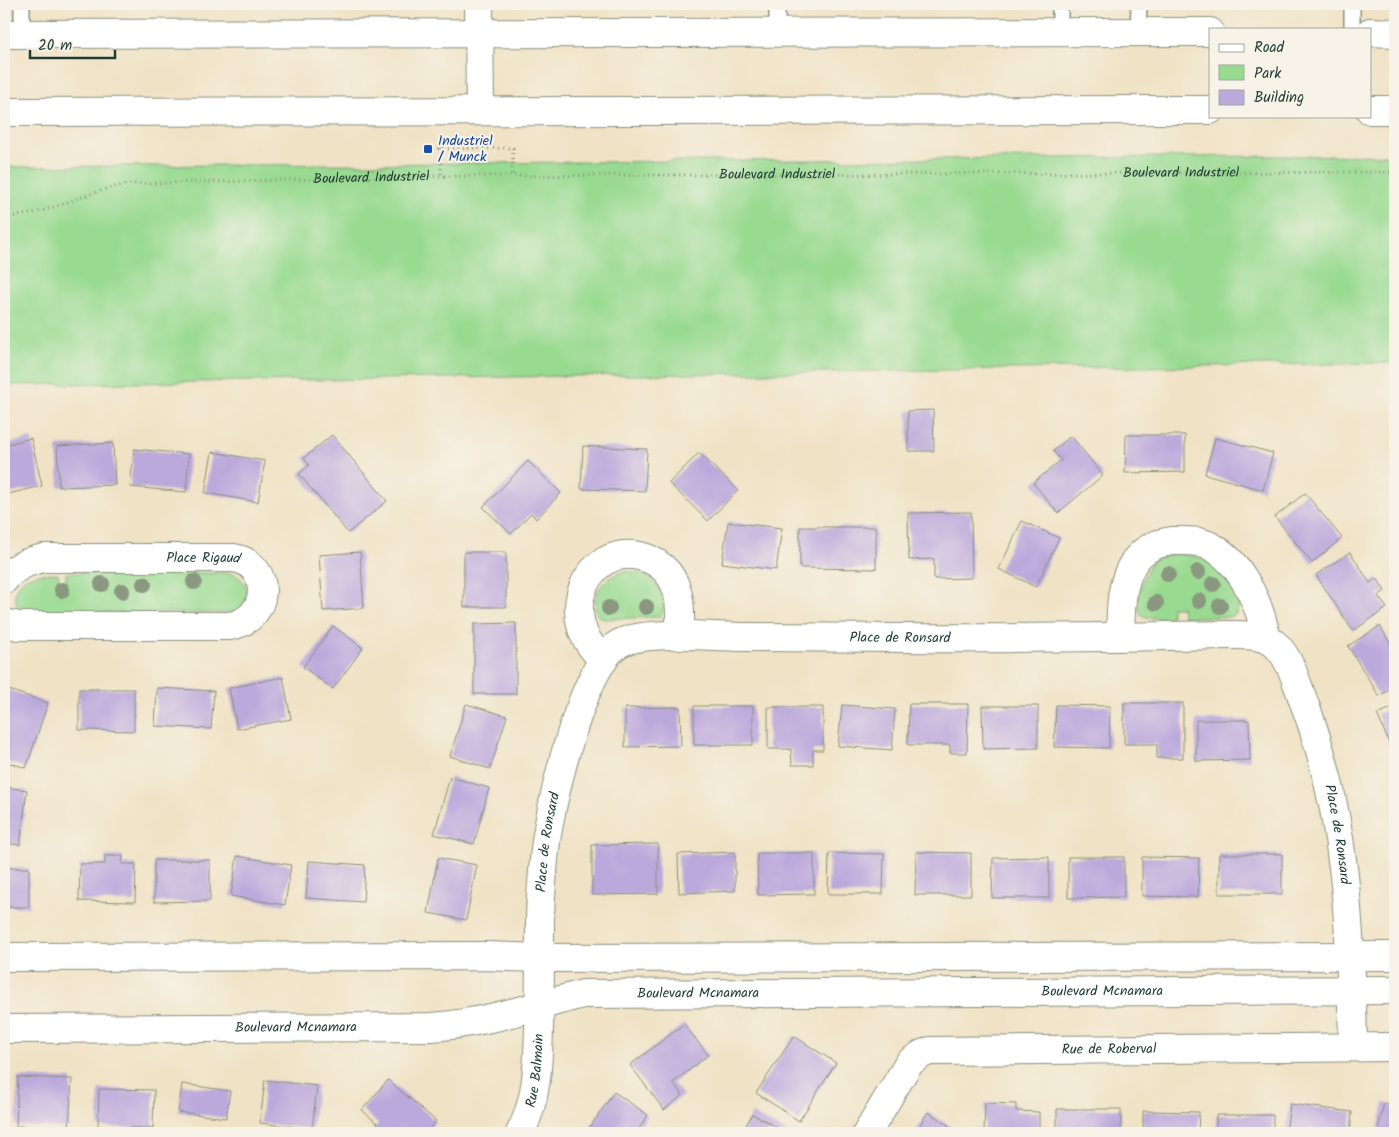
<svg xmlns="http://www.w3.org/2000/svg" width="1399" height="1137" font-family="Kalam,sans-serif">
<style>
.green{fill:#99da91;stroke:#5c8c62}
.building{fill:#bca9dc}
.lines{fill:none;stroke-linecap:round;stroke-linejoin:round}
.lane-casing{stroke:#88907c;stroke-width:18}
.street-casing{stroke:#88907c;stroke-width:30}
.secondary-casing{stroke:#88907c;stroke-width:30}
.path{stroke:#88907c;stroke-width:3;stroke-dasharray:1 4;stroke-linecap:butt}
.lane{stroke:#fff;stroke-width:15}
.street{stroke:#fff;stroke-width:28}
.secondary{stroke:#fff;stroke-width:28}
.tree{fill:#8a9880}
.transit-dot{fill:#1a4fb4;stroke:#f7f3e8;stroke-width:2}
.labels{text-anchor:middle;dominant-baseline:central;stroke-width:4;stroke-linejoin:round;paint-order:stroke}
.transit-label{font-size:14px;fill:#164399;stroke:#f7f3e8;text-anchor:start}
.street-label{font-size:14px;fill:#1f3d34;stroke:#f7f3e8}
</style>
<rect width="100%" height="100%" fill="#f7f3e8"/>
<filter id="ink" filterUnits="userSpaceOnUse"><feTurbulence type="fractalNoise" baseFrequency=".02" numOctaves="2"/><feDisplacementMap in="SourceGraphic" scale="10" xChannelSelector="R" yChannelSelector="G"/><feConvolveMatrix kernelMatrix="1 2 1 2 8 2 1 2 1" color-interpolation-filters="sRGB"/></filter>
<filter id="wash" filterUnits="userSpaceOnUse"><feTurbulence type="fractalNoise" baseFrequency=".0096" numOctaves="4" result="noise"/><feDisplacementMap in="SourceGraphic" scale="20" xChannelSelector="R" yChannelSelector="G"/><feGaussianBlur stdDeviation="1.12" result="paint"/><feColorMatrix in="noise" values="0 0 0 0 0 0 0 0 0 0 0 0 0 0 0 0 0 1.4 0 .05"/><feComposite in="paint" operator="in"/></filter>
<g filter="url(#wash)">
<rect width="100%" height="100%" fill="#f0e2c5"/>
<path class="green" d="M1395,155V363L4,385V167Z
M1180,554C1215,558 1222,569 1239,597L1240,602L1236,614L1230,617H1183L1181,607H1171V617C1163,617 1147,621 1141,614C1133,604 1145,567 1154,560C1162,555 1172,555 1180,554Z
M627,571C634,572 640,573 646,576C659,583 670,604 660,617L603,619L597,615C590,592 605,575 627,571Z
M58,573L60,583H66V573H232C253,583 252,606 230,613L27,612C11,606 11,587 26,578C36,573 48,573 58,573Z"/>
<g id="blocks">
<path class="building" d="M933,410L934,451H908V411Z
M332,435L387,501L348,533L299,474L309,465L304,458Z
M1126,435H1185V472L1125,473Z
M1071,436L1103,475L1058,513L1033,483L1061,460L1053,451Z
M31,438L42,486L4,495V445Z
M1215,438L1273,453L1263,490L1205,474Z
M113,443L115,485L59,487L57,446Z
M583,446L647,449L645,491L581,489Z
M134,449L189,454L186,492L130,487Z
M212,452L265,461L258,502L205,493Z
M699,453L738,490L708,521L669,483Z
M528,461L561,493L536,519L531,513L511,534L483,507Z
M1305,493L1342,538L1312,563L1275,517Z
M971,512L972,578L934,579V559L909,560L908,513Z
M1022,521L1059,538L1036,587L999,569Z
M728,522L782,528L776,570L722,563Z
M800,527H876V569L800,568Z
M360,552L364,608L323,611L319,555Z
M464,552H506V607H464Z
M1350,552L1370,583L1377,578L1385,591L1378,596L1387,608L1353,631L1316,575Z
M516,623V694H474V624Z
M333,626L363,648L333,689L303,667Z
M1380,626L1395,651V686L1379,696L1348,646Z
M283,677L291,719L237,729L229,688Z
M157,688L214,691L211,729L155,726Z
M79,689H134V731L79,730Z
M9,690L48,703L26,768L4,761V706Z
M1124,703H1183V758H1157V744H1124Z
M466,704L507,716L490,769L450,756Z
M909,704H968L967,753H950V745H908Z
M842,705L895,709L892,750L838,746Z
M1056,705L1110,706L1109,748L1054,747Z
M694,706H753V745H694Z
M982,706H1038V748L983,749Z
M680,707L681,746L625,747V708Z
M768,707H823V750H813V765H792L791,749H768Z
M1395,707V757L1377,714Z
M1196,720H1249L1250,760L1196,761Z
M450,777L489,788L474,844L434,834Z
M4,787L27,790L20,845L4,843Z
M658,844V894L592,895V845Z
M735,852V891L679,893L678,854Z
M916,852L971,853V895H915Z
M757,853H814V894L758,895Z
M829,853L884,854L883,894H828Z
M1219,854H1282V894H1219Z
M105,856H123L122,864H136L135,902L79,901L80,864H105Z
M237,856L291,865L285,905L231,896Z
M1049,857V898H992L993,858Z
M1068,857H1124V897L1068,898Z
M1142,857L1199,858L1198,897L1142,896Z
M438,858L477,865L466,920L428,913Z
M154,860H210V901L154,902Z
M309,861L365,865L363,902L306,898Z
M4,868H29V907H4Z
M684,1024L708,1055L673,1083L683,1095L664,1110L630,1065Z
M794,1036L836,1063L799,1121L756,1093Z
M18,1077L72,1079L69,1128L16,1126Z
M265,1080L317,1086L312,1129L260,1123Z
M388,1080L436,1121L426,1133H371L378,1124L362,1110Z
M182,1084L230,1091L226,1118L178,1112Z
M99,1089L154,1090L153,1128L98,1127Z
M614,1092L648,1115L636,1133H586Z
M985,1103L1016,1104V1111L1039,1112V1133H984Z
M1384,1103L1395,1105V1133H1377Z
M1290,1104L1352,1112L1350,1133H1286Z
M1057,1109H1121V1133H1057Z
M1143,1111L1199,1112L1198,1133H1143Z
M928,1112L961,1133H915Z
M752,1114L788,1133H742Z
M1216,1115H1273V1133H1216Z"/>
</g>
</g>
<g filter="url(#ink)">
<use href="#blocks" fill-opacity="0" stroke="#88907c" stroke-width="1"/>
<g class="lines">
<g class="lane-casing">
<path id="lane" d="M777,4V33
M1060,4V33
M1352,29V4
M1138,33L1139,4
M22,34V4"/>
</g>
<g class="street-casing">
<g id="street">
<path d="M479,4L480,111"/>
<path id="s2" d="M4,580C14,567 28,561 44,558H234C274,565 270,621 229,626H19L4,623"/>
<path d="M1120,637C1121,614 1120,590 1130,569C1139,551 1153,543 1173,541C1186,541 1198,540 1210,546C1241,561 1262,608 1266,639"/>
<path d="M604,660C593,650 584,639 581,625C570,583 605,541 649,559C658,563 667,570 672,579C682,596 680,617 680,636"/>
<path d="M4,957L485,956L540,958L1395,956"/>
<path id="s3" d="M4,1029L432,1027C484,1023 532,1007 583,994L1395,990"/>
<path id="s4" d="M520,1133C537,1101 538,1065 539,1029C540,994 540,958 540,922C540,898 543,873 545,849C550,805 581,670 617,645C640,629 716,637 745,637C798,637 850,638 903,638C1012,639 1121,637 1230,635C1245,635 1265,634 1277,646C1290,659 1297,683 1303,700C1346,810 1351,929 1353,1046"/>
<path id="s5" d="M867,1133L909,1063L922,1054L930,1051L1395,1047"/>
</g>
</g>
<g class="secondary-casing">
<path id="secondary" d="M1370,32L1395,33
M4,34L1210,32
M1370,110H1395
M4,112L1210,110"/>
</g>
<g class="path">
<path d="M441,148V176"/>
<path d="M428,149L513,148L512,176"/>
<path id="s1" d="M4,217C48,216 86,190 130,184L441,176L1395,172"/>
</g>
<use href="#lane" class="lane"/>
<use href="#street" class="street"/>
<use href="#secondary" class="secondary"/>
</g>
<g class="tree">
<circle cx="1198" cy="572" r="8"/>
<circle cx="1168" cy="574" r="8"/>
<circle cx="194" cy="582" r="8"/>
<circle cx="102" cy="584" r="8"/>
<circle cx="144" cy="584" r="8"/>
<circle cx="1213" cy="584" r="8"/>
<circle cx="62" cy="590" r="8"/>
<circle cx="122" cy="591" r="8"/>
<circle cx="1199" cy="601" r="8"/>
<circle cx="1156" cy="603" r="8"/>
<circle cx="1220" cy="606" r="8"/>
<circle cx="646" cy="607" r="8"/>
<circle cx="609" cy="608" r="8"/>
</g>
</g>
<rect class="transit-dot" x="423" y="144" width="10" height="10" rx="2.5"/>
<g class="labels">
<g class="transit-label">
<text x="438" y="141">Industriel<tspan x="438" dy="16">/ Munck</tspan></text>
</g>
<g class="street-label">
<text stroke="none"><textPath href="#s1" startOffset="1182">Boulevard Industriel</textPath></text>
<text stroke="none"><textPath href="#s1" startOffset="778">Boulevard Industriel</textPath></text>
<text stroke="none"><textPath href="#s1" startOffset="372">Boulevard Industriel</textPath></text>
<text stroke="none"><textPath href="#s2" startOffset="206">Place Rigaud</textPath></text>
<text stroke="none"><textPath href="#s4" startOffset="791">Place de Ronsard</textPath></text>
<text stroke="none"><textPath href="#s4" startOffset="1370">Place de Ronsard</textPath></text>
<text stroke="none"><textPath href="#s4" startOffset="294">Place de Ronsard</textPath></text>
<text stroke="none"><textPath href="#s3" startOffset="1102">Boulevard Mcnamara</textPath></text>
<text stroke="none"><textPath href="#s3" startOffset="698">Boulevard Mcnamara</textPath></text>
<text stroke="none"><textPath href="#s3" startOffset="292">Boulevard Mcnamara</textPath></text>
<text stroke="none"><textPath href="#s5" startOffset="285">Rue de Roberval</textPath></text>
<text stroke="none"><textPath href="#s4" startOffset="65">Rue Balmain</textPath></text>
</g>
</g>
<rect width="1399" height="1137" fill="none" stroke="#f7f3e8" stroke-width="20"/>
<rect x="1209" y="28" width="162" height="90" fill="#f7f3e8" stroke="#a1aaa0"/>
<rect x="1219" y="44" width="25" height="8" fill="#ffffff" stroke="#a1aaa0"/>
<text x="1254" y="52" font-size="15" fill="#1f3d34">Road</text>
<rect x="1219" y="65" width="25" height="15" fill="#99da91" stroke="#a1aaa0"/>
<text x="1254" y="78" font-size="15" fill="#1f3d34">Park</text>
<rect x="1219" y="90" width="25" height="15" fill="#bca9dc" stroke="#a1aaa0"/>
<text x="1254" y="102" font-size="15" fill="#1f3d34">Building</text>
<path d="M30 50v8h85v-8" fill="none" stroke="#1f3d34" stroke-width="2.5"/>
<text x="38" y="50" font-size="15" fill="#1f3d34" stroke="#f7f3e8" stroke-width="4" paint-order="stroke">20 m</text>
</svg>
